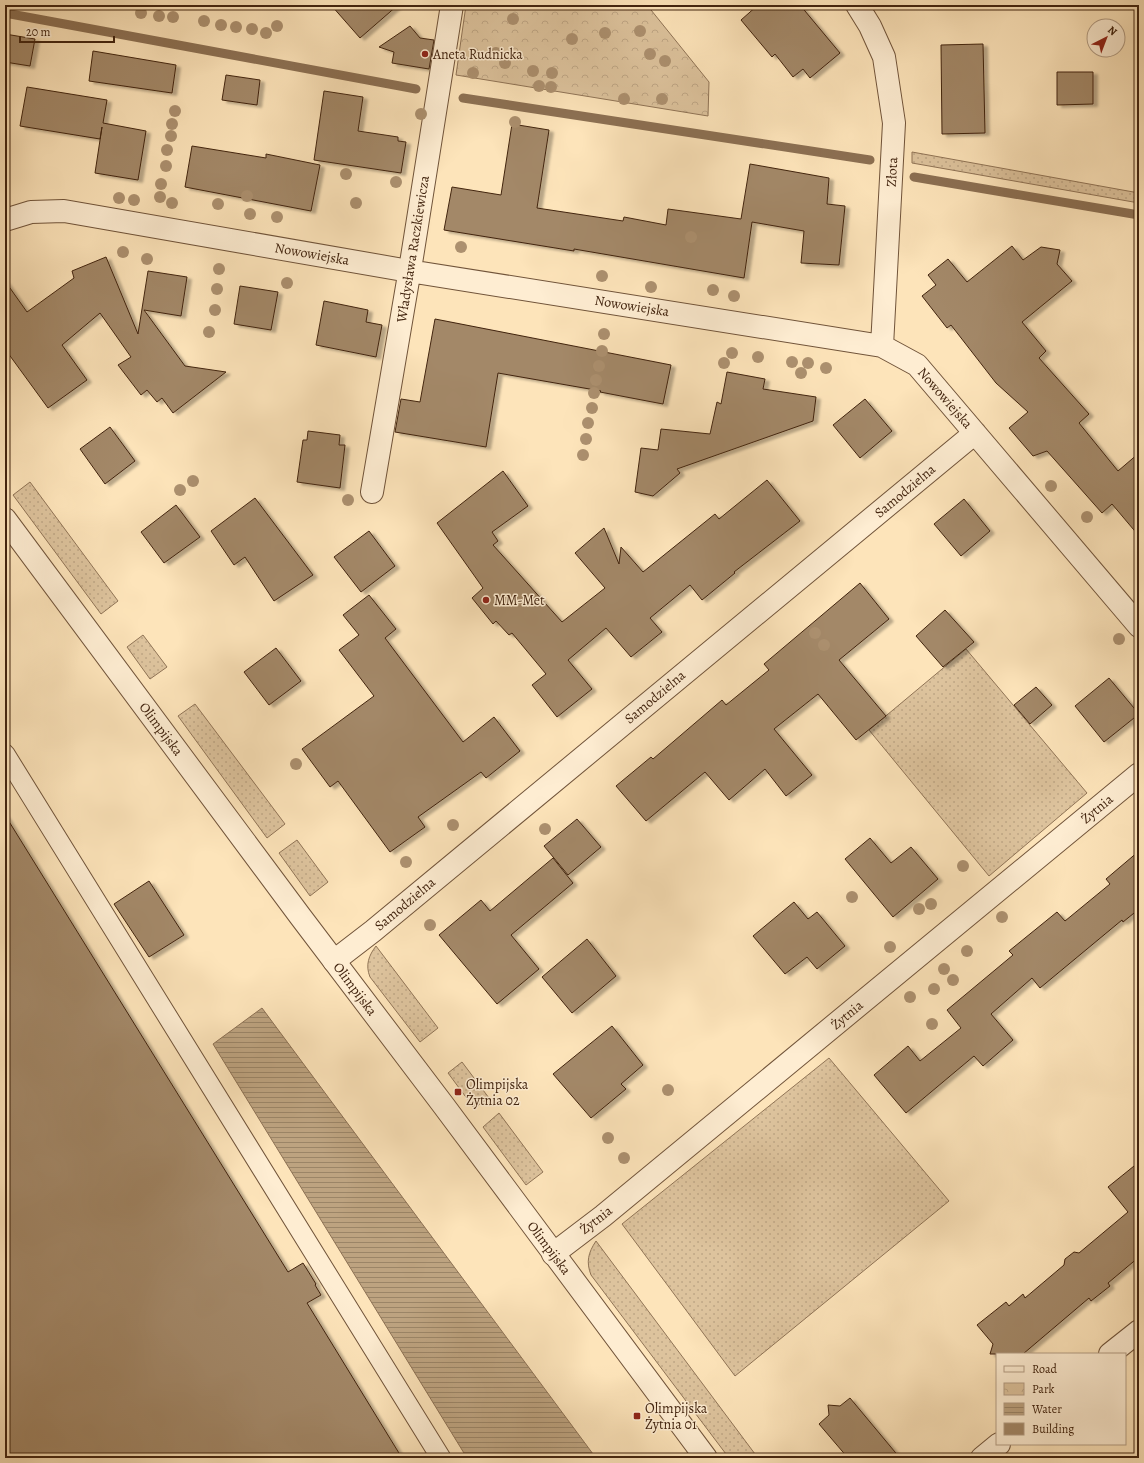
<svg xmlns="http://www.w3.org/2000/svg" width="1144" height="1463" font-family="Alegreya,serif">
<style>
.grass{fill:url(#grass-dots);stroke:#907456}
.park{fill:url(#park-crowns);stroke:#907456}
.water{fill:url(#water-rules);stroke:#8c7053}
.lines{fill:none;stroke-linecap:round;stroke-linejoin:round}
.stream{stroke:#8c7053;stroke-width:9}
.building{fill:#a38868;stroke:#42240f;filter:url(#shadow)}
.service-casing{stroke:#71543a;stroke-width:21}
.minor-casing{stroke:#71543a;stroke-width:24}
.tertiary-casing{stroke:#71543a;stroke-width:24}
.service{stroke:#feedd2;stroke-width:19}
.minor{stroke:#feedd2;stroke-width:22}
.tertiary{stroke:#feedd2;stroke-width:22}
.tree{fill:#ac906f}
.poi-dot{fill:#8f2418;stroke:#feedd2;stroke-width:1.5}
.labels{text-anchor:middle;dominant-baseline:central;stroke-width:3;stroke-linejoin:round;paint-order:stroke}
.poi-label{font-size:14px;fill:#42240f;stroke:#feedd2;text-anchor:start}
.street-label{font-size:14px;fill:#42240f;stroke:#feedd2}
</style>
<defs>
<pattern id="grass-dots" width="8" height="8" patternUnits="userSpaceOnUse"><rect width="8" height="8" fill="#ddc39d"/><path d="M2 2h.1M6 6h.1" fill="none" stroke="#bfa786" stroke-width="1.8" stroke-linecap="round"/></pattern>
<pattern id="park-crowns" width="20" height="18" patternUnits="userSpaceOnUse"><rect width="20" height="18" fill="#ddc39d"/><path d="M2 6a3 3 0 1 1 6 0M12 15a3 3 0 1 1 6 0" fill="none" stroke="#bfa786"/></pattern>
<pattern id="water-rules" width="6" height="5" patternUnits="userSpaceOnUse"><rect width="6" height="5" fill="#bda380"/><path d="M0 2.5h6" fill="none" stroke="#9b8567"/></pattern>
<filter id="shadow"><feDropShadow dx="4.5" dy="2.5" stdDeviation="1" flood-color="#0004"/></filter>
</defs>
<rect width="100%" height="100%" fill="#fde4ba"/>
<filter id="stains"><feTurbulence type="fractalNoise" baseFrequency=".005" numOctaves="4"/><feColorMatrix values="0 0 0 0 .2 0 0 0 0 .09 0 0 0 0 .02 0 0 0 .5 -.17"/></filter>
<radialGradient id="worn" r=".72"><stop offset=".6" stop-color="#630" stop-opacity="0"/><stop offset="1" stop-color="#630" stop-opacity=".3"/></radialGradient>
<path class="grass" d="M912,152L1139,193V203L912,163Z
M30,482L118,601L101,614L13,495Z
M143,635L167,667L150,679L127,647Z
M966,649L1087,793L989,876L869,730Z
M195,704L285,824L267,838L178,716Z
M297,840L328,882L310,896L279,853Z
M376,946L438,1028L420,1042L370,977C365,965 369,955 376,946Z
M829,1058L949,1201L735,1376L622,1224Z
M462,1062L489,1098L474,1108L448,1073Z
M499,1113L543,1172L526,1185L483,1127Z
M596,1241L758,1458H729L591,1275C586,1262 588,1253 596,1241Z"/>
<path class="park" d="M466,5H647L709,82L708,116L456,75Z"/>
<path class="water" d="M262,1008L596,1458H467L213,1044Z"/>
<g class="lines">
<path class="stream" d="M5,13L416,89
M463,98L870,160
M914,177L1139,215"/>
</g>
<path class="building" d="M331,5H398L360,38Z
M758,5H800L840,53L810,78L803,69L793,77L775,54L772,57L741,20Z
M410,26L420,38L434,40L429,69L392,63L394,52L379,47Z
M5,34L35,39L30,66L5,62Z
M983,44L985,133L942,134L941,45Z
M93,51L176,65L172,93L89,81Z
M1057,72H1093V104L1057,105Z
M226,75L260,80L257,105L222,100Z
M27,87L107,100L103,123L146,131L138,180L95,173L102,127L100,139L20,126Z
M324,91L363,97L358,131L398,137V141L406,142L401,173L314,160Z
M512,124L549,130L537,208L623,221L624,217L666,225L668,209L741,219L750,164L829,178L827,204L845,206L839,265L801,263L804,231L752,222L744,278L574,249V251L444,230L452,187L501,195Z
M192,146L266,158V154L320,165L311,211L185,187Z
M1012,246L1023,260L1041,247L1060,250L1057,264L1072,281L1022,322L1046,351L1039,358L1089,414L1079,423L1118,471L1139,453V536L1112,504L1102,513L1047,451L1033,456L1009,428L1028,412L996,383L951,325L947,328L922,296L936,285L928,275L948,259L967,282Z
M106,257L138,334L148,271L187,277L181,316L144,310L185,366L226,372L173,413L162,398L157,402L147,390L141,395L118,365L131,357L100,313L62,345L87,380L48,408L5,349V281L27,312L74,278L72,271Z
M240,286L278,292L271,330L234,324Z
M324,301L368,310L366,322L382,325L376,357L316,345Z
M435,319L671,365L663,404L600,392L601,391L498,373L486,447L395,432L401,399L420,402Z
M727,372L765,379L763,389L816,397L813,421L677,469L680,473L653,496L635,492L641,448L658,450L661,429L710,434L717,402L721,404Z
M865,399L892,431L860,458L833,425Z
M110,427L135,461L105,484L80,449Z
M308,431L340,435L339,445H345L340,488L297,482L303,440H307Z
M503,471L528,506L492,532L498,541L493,545L562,622L605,588L575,553L604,528L619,564L621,547L643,572L715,514L719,519L767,480L800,521L734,572L735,573L702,600L690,585L650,618L662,632L631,657L606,628L568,660L592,689L557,717L532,685L546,674L512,633L509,635L496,621L493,624L472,598L483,588L437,523Z
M255,498L313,575L274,601L245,557L234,565L211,531Z
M964,499L990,531L961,556L934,524Z
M176,505L200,537L164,563L141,532Z
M369,531L395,566L361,592L334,557Z
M860,583L889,619L839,660L886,716L856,740L818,694L774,729L812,775L786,796L765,769L729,800L705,772L646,821L616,786L651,757L653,759L722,700L726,705L769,670L764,664Z
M369,595L396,629L385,638L463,742L494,717L520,751L486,778L481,772L418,817L425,827L390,852L338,781L330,787L302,749L374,696L339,650L359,635L343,615Z
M945,610L974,642L943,667L916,636Z
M276,648L301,681L269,705L244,672Z
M1109,678L1139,714L1104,742L1075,706Z
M1036,687L1052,705L1030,724L1014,705Z
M5,815L288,1272L303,1263L316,1284L315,1285L321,1295L307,1303L402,1458H5Z
M577,819L601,847L568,875L544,846Z
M870,838L891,863L911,847L938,879L893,917L845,859Z
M1139,851V909L1123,922L1122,920L1040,988L1032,978L991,1014L1013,1040L983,1066L974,1056L906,1113L874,1075L908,1046L920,1061L961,1028L947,1010L1013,955L1009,951L1057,912L1065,921L1110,884L1106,879Z
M553,858L573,883L511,935L539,969L497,1004L439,935L481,900L490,911Z
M149,881L184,935L149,957L114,904Z
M794,902L808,919L817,912L845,946L817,969L807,957L785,974L753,936Z
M587,939L616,976L572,1013L542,977Z
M612,1026L643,1065L621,1084L626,1089L591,1118L553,1074Z
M1139,1162V1257L1108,1283L1110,1286L1091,1301L1089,1298L1023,1354H990L993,1344L977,1325L1006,1302L1009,1306L1023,1294L1025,1298L1064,1265L1065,1259L1074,1252L1079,1253L1128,1212L1108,1187Z
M850,1398L900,1458H848L819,1424L829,1415L828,1405L840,1406Z"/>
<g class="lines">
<g class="service-casing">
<path id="service" d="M5,754L441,1458"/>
</g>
<g class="minor-casing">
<path id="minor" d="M857,5L870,26L884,57L894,123L882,346
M5,220L31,212L64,211L409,271L882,346L917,365L1139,626
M372,492L412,257L452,5
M334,961L373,931L975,433
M553,1254L603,1216L1139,774
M1110,1354L1139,1331
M982,1458L999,1444"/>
</g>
<g class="tertiary-casing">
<path id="tertiary" d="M5,519L300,916L444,1106L706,1458"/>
</g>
<use href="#service" class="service"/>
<use href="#minor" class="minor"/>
<use href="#tertiary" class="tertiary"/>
</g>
<g class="tree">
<circle cx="141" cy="13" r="6"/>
<circle cx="159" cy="16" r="6"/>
<circle cx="173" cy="17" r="6"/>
<circle cx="513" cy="19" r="6"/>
<circle cx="204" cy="21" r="6"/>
<circle cx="221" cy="25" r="6"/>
<circle cx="277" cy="26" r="6"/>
<circle cx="236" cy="27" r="6"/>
<circle cx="252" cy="29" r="6"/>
<circle cx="640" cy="31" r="6"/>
<circle cx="266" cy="33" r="6"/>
<circle cx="605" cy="33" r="6"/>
<circle cx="572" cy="39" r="6"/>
<circle cx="496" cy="53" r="6"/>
<circle cx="650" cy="54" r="6"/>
<circle cx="665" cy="61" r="6"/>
<circle cx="505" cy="63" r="6"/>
<circle cx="533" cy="71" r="6"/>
<circle cx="473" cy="73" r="6"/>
<circle cx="552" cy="73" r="6"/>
<circle cx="539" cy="86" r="6"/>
<circle cx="551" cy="87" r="6"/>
<circle cx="624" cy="99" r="6"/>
<circle cx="662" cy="99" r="6"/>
<circle cx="175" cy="111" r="6"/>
<circle cx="421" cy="114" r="6"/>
<circle cx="515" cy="122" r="6"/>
<circle cx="172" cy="124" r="6"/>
<circle cx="171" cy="136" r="6"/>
<circle cx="167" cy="150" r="6"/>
<circle cx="166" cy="166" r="6"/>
<circle cx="346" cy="174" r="6"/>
<circle cx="396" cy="182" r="6"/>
<circle cx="161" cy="184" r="6"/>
<circle cx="247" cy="196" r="6"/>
<circle cx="160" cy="197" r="6"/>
<circle cx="119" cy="198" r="6"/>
<circle cx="134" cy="200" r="6"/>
<circle cx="172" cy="203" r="6"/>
<circle cx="356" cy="203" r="6"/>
<circle cx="218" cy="204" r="6"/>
<circle cx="250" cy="214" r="6"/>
<circle cx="277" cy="217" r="6"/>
<circle cx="691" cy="237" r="6"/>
<circle cx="461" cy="247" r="6"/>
<circle cx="123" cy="252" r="6"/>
<circle cx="147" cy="259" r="6"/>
<circle cx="219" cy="269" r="6"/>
<circle cx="602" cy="276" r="6"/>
<circle cx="287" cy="283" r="6"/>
<circle cx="651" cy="287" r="6"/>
<circle cx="217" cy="289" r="6"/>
<circle cx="713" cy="290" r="6"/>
<circle cx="734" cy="296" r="6"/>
<circle cx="215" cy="310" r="6"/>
<circle cx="209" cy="332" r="6"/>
<circle cx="604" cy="334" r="6"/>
<circle cx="602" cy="351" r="6"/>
<circle cx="732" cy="353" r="6"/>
<circle cx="758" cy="357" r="6"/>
<circle cx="792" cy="362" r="6"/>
<circle cx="724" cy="363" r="6"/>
<circle cx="808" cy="363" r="6"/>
<circle cx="599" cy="366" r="6"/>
<circle cx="826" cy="368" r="6"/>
<circle cx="801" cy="373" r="6"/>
<circle cx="596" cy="380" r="6"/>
<circle cx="594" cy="393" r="6"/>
<circle cx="592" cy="408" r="6"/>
<circle cx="588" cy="423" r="6"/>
<circle cx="586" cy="439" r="6"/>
<circle cx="583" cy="455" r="6"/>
<circle cx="193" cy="481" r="6"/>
<circle cx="1051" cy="486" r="6"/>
<circle cx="180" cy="490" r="6"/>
<circle cx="348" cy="500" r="6"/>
<circle cx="1087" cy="517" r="6"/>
<circle cx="815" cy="633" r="6"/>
<circle cx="1119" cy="639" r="6"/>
<circle cx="824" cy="645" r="6"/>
<circle cx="296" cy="764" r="6"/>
<circle cx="453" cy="825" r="6"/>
<circle cx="545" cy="829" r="6"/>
<circle cx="406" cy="862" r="6"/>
<circle cx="963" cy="866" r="6"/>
<circle cx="852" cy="897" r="6"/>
<circle cx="931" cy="904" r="6"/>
<circle cx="919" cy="909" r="6"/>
<circle cx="1002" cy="917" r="6"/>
<circle cx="430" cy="925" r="6"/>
<circle cx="890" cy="947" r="6"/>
<circle cx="967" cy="951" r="6"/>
<circle cx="944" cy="969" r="6"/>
<circle cx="953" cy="980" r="6"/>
<circle cx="934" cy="989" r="6"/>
<circle cx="910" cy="997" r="6"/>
<circle cx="932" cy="1024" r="6"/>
<circle cx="668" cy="1090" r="6"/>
<circle cx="608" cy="1138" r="6"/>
<circle cx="624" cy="1158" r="6"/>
</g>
<g class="poi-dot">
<circle cx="425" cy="54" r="4"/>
<circle cx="486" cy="600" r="4"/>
<rect x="454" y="1088" width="8" height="8" rx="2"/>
<rect x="633" y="1412" width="8" height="8" rx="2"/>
</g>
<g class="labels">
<g class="poi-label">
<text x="433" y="54">Aneta Rudnicka</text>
<text x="494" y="600">MM-Met</text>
<text x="466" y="1084">Olimpijska<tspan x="466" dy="16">Żytnia 02</tspan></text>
<text x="645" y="1408">Olimpijska<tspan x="645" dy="16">Żytnia 01</tspan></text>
</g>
<g class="street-label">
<text transform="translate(892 172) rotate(-87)">Złota</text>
<text transform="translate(413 249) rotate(-81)">Władysława Raczkiewicza</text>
<text transform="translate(312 254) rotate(10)">Nowowiejska</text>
<text transform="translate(632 306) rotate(9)">Nowowiejska</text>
<text transform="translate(945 398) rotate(49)">Nowowiejska</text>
<text transform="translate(905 491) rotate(-40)">Samodzielna</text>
<text transform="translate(655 697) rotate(-40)">Samodzielna</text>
<text transform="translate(161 729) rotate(53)">Olimpijska</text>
<text transform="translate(1097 809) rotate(-40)">Żytnia</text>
<text transform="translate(405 904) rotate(-40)">Samodzielna</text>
<text transform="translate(355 989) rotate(53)">Olimpijska</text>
<text transform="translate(847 1015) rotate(-40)">Żytnia</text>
<text transform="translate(596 1220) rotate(-38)">Żytnia</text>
<text transform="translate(549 1248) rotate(53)">Olimpijska</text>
</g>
</g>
<rect width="1144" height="1463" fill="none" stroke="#fde4ba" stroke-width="20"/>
<rect x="6" y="6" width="1132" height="1451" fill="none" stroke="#42240f" stroke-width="2"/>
<rect x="10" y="10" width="1124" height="1443" fill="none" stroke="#42240f"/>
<rect x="996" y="1353" width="130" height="92" fill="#feedd2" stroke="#b39d84"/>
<rect x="1004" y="1366" width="20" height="6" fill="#feedd2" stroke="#b39d84"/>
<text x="1032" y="1373" font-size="12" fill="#42240f">Road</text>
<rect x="1004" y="1383" width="20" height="12" fill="url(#park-crowns)" stroke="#b39d84"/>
<text x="1032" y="1393" font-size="12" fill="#42240f">Park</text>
<rect x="1004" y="1403" width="20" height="12" fill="url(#water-rules)" stroke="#b39d84"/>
<text x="1032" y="1413" font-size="12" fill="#42240f">Water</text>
<rect x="1004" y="1423" width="20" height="12" fill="#a38868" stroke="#b39d84"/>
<text x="1032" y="1433" font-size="12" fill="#42240f">Building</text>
<g transform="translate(1106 38) rotate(42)"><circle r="19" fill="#feedd2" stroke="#b39d84"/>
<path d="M0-3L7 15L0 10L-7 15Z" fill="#8f2418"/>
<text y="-6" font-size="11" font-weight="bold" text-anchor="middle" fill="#42240f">N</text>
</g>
<path d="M20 36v6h94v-6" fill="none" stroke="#42240f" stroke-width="2"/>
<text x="26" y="36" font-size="12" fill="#42240f" stroke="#feedd2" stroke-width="3" paint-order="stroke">20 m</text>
<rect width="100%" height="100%" filter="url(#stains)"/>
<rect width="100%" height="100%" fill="url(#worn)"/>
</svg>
